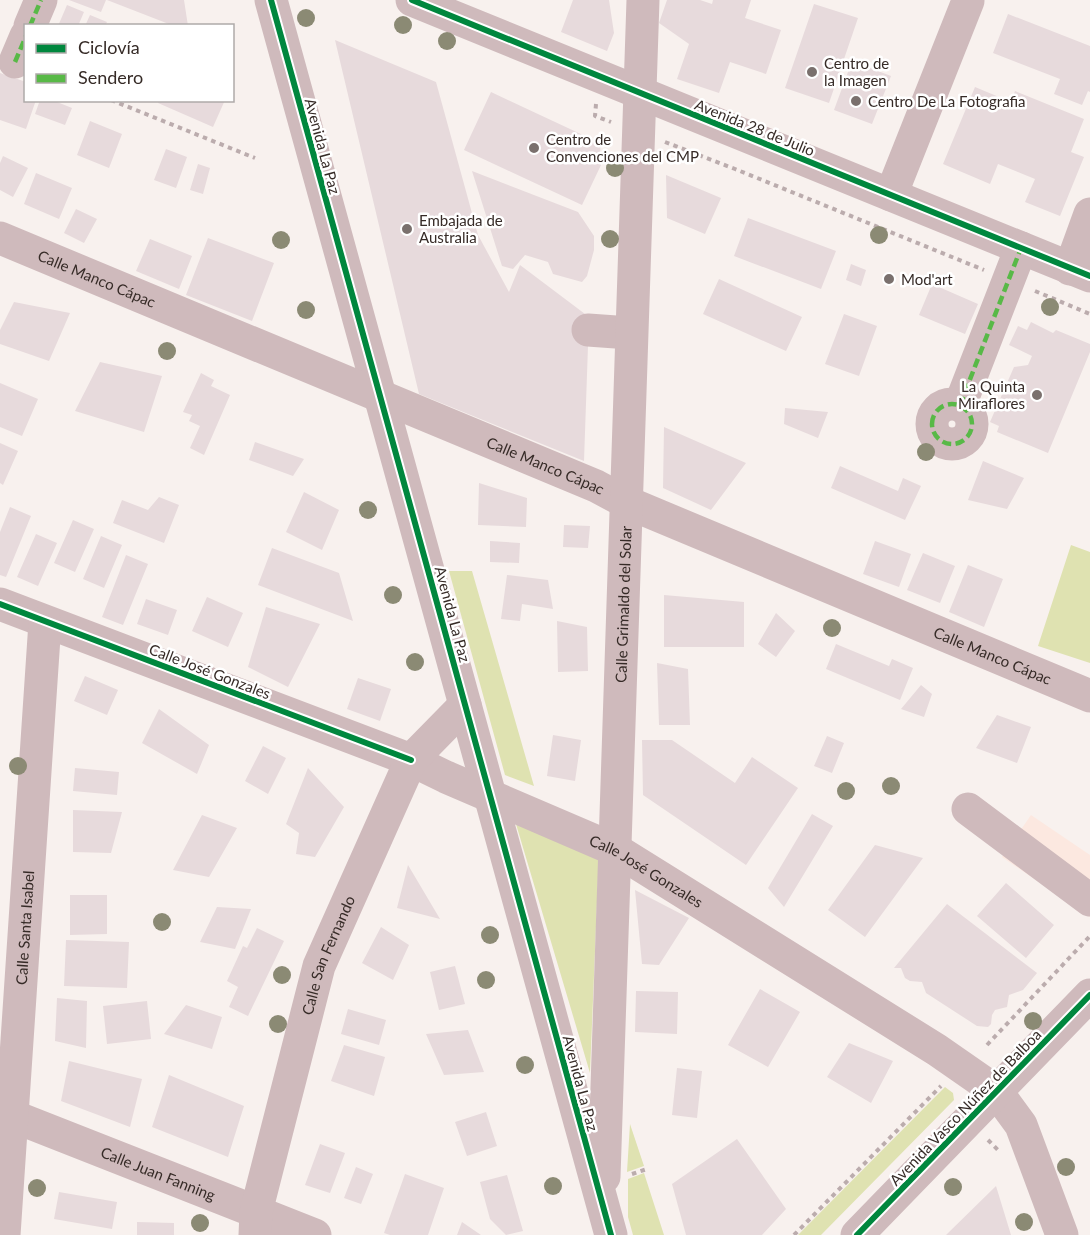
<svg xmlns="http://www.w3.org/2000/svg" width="1090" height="1235" font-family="Lato,sans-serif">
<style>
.built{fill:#fce8e0}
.green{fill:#dfe2b1}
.building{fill:#e7dadc}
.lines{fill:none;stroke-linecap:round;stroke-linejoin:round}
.path{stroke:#bbacad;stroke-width:4;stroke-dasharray:4.5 4.5;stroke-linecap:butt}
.minor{stroke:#cfbabc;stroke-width:33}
.quiet{stroke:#58b947;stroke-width:4.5;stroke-dasharray:9 4.5;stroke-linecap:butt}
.cycleway-casing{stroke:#fff;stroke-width:10}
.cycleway{stroke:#00873e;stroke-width:6}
.tree{fill:#8b8a74}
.poi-dot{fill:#7a706d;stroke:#fff;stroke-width:2}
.labels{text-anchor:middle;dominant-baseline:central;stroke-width:5;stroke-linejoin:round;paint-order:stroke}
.poi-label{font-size:15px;fill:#362b27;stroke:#fff;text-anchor:start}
.street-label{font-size:15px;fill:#362b27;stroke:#fff}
</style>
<rect width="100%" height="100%" fill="#f8f1ee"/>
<path class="built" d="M1031,815L1090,855V917L1002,857Z"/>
<path class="green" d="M1071,545L1090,552V663L1038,646Z
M449,571H472L534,786L505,775Z
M516,824L599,853L590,1073Z
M945,1087L953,1093L954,1100L821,1235H798Z
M630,1124L644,1166L627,1172Z
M644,1173L664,1235H633L628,1217V1179Z"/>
<path class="building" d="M69,0H106L101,12Z
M107,0H184L188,26H174Z
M573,0H609L614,33L607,51L561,32Z
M667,0H700L712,4L713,0H751L745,18L781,30L766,74L730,62L719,93L677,79L689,44L659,23Z
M814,4L858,18L829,103L785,88Z
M67,5L84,12L78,26H58Z
M1008,14L1090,46V92L1088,91L1082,105L1054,94L1060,79L993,53Z
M90,15L107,22L105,26H85Z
M335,40L436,82L478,235L509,292L520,265L589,317L584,461L419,394Z
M852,61L891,76L872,124L834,110Z
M0,73L26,82V100H36L26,129L0,120Z
M975,87L1011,102L1015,91L1084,119L1071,152L1084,157L1060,216L1025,202L1035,179L998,164L990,184L943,164Z
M491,92L600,143L601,165L582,205L464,150Z
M40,100H52L72,108L65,125L35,114Z
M159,100H225L213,127L158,103Z
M90,121L122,134L109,168L77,155Z
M166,149L187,157L176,188L154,180Z
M3,156L28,168L13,197L0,190V163Z
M198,164L210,168L203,194L190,190Z
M472,171L578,212L594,236V250L587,276L582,282L553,274L548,262L525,255L513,269L502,266Z
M36,173L72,188L59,219L24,204Z
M666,175L721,198L705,234L667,218Z
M76,209L97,219L84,243L64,233Z
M748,218L836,251L821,289L734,256Z
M208,238L274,263L252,321L186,295Z
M150,239L192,256L179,289L136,271Z
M851,264L866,270L861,286L846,280Z
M719,279L802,317L786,351L703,314Z
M932,284L978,304L965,334L919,315Z
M14,302L70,313L49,361L0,344V330Z
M844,314L877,326L859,376L825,364Z
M1031,322L1053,333L1056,330L1090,344V352L1048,453L997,432L999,426L990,422L1014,367L1028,365L1032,356L1009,345L1018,326L1027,330Z
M100,362L162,376L144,432L75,411Z
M201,373L214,380L211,386L230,395L204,455L190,448L200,426L189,421L192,415L183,412Z
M0,383L38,399L22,436L0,427Z
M785,408L828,412L818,438L784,424Z
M664,427L746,463L711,510L663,488Z
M255,442L304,459L293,476L249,460Z
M0,443L18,451L3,485L0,483Z
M983,461L1024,478L1007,509L968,500Z
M840,466L898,491L903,478L921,486L905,520L831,488Z
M479,483L527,498L526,527L478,525Z
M304,492L339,510L322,550L286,532Z
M159,497L179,505L164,543L113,523L122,500L148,510Z
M10,507L31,516L6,577L0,575V532Z
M73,520L94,529L75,572L54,563Z
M564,525L590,526L588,548L563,547Z
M36,534L57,543L38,586L17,577Z
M101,536L122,545L104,588L83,579Z
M490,541L520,543L519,563L490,562Z
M875,541L911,554L899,587L863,574Z
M272,548L339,573L353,621L258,585Z
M923,553L955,566L940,603L907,590Z
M126,555L148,564L123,625L102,617Z
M968,565L1003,579L984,627L949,612Z
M507,575L548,580L553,609L522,604L520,621L501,619Z
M664,595L744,602V647H664Z
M207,597L243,613L228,647L192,631Z
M146,599L177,610L168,635L137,624Z
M266,607L320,624L288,687L248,667Z
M776,613L795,631L776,657L758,644Z
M557,621L587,627L588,671L558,672Z
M836,644L889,666L892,659L913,668L900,700L826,669Z
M657,663L688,669L690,725H659Z
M85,676L118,690L107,715L74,701Z
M358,678L391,689L380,721L347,709Z
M921,685L932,694L924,717L901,709Z
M159,709L209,745L197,774L142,743Z
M997,715L1031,727L1017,763L976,748Z
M553,735L581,740L575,781L547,776Z
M827,736L844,743L832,773L814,766Z
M642,740H672L735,783L752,757L798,788L746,865L643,795Z
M263,746L286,758L268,794L245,781Z
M75,768L119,772L117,795L73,791Z
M308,768L344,807L315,857L296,854L299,833L286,824Z
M73,810L122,812L111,853L73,852Z
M812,814L833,826L784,907L768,888Z
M202,815L237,828L209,877L173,870Z
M875,845L923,858L865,937L828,910Z
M408,865L440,919L397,908Z
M1006,883L1054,925L1026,958L977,916Z
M635,890L689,918L659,965L642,964Z
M70,895H107V934L70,935Z
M947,904L1037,973L1023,990L1009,995L1007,1007L995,1010L992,1015L991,1024L988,1027L977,1026L926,993L922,982L910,981L905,978L901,968H894Z
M217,907L251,909L235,949L200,942Z
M381,927L409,945L393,980L362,963Z
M257,928L284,941L248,1016L229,1007L238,987L227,981L243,946L247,948Z
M66,940L129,942L127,988L64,986Z
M455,966L465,1004L439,1010L430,972Z
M760,989L800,1012L768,1067L728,1045Z
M636,991L678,992L677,1034L635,1032Z
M57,998L87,1001L86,1048L55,1041Z
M147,1001L151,1039L107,1044L103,1006Z
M186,1005L222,1017L212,1049L164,1034Z
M348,1009L386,1020L379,1045L341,1034Z
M468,1030L484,1072L444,1075L426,1034Z
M849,1043L893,1061L871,1103L827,1077Z
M344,1045L385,1057L374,1096L331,1081Z
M69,1061L142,1079L130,1127L61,1101Z
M677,1068L702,1071L697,1118L672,1115Z
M169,1075L244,1106L228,1157L152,1127Z
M486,1112L497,1146L467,1156L455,1122Z
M737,1139L786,1209L762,1235H686L672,1184Z
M320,1144L345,1153L330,1193L305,1185Z
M356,1167L373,1174L361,1204L344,1198Z
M405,1174L444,1188L428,1235H390L384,1233Z
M507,1175L523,1231L506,1235L490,1219L480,1182Z
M996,1186L1011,1235H946Z
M59,1192L117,1202L112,1229L54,1219Z
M137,1222L174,1223V1235H137Z
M462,1222L481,1235H457Z"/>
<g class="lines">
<path class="path" d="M111,100L255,158
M596,104L595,116L611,122
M665,142L735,169L984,270
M1035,291L1090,314
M987,1045L1090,936
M988,1140L998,1150L999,1149
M632,1174L647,1169
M794,1235L941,1086"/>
<g class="minor">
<path d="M271,0L611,1235"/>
<path d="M412,0L1090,276"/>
<path d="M30,26L41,0"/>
<path d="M15,62L26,36"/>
<path d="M891,195L968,1"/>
<path id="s1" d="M0,238L596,486L626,502L1090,696"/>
<path d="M1070,269L1090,214"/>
<path d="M588,330L630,333"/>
<circle cx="952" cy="424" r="20"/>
<path d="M960,405L1021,248"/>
<path id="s2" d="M0,604L411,760L446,777L616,850L937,1050L996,1091L1021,1125L1062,1235"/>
<path d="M968,809L1090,900"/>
<path id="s3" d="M0,1111L315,1235"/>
<path id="s4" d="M604,1177L643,0"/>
<path id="s5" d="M4,1235L45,622"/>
<path id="s6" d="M255,1235L256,1212L319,966L411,760L465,705"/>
<path d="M857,1235L1090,995"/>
</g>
<path class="quiet" d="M30,26L41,0
M15,62L26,36
M932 424a20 20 0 1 1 40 0a20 20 0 1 1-40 0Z
M960,405L1021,248"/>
<g class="cycleway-casing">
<path id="cycleway" d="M271,0L611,1235
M412,0L1090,276
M0,604L411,760
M857,1235L1090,995"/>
</g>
<use href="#cycleway" class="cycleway"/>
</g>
<g class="tree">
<circle cx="306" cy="18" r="9"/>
<circle cx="403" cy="25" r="9"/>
<circle cx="447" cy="41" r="9"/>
<circle cx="615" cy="168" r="9"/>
<circle cx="879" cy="235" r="9"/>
<circle cx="610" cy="239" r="9"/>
<circle cx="281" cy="240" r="9"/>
<circle cx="1050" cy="307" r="9"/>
<circle cx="306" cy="310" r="9"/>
<circle cx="167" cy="351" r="9"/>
<circle cx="926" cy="452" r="9"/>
<circle cx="368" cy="510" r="9"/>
<circle cx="393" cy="595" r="9"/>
<circle cx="832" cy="628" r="9"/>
<circle cx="415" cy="662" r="9"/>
<circle cx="18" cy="766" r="9"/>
<circle cx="891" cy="786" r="9"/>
<circle cx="846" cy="791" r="9"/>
<circle cx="162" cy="922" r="9"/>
<circle cx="490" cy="935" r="9"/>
<circle cx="282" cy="975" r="9"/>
<circle cx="486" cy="980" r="9"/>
<circle cx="1033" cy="1021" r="9"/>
<circle cx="278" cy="1024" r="9"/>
<circle cx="525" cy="1065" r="9"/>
<circle cx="1066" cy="1167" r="9"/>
<circle cx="553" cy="1186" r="9"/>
<circle cx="953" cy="1187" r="9"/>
<circle cx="37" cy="1188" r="9"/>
<circle cx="1024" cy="1222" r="9"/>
<circle cx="200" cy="1223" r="9"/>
</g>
<g class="poi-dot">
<circle cx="812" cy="72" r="6"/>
<circle cx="856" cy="101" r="6"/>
<circle cx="534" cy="148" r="6"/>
<circle cx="407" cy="229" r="6"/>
<circle cx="889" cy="279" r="6"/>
<circle cx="1037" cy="395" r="6"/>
</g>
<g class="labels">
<g class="poi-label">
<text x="824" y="63">Centro de<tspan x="824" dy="17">la Imagen</tspan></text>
<text x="868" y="101">Centro De La Fotografia</text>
<text x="546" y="139">Centro de<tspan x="546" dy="17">Convenciones del CMP</tspan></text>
<text x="419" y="220">Embajada de<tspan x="419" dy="17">Australia</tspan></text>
<text x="901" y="279">Mod'art</text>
<text x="1025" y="386" text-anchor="end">La Quinta<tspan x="1025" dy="17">Miraflores</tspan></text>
</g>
<g class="street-label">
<text transform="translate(755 127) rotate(22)">Avenida 28 de Julio</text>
<text transform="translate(323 146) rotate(75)">Avenida La Paz</text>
<text stroke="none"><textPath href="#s1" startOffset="105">Calle Manco Cápac</textPath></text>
<text stroke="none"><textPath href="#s1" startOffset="591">Calle Manco Cápac</textPath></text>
<text stroke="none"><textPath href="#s4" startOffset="573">Calle Grimaldo del Solar</textPath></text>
<text transform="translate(453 614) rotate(75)">Avenida La Paz</text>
<text stroke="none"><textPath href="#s1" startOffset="1077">Calle Manco Cápac</textPath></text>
<text transform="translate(210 671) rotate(21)">Calle José Gonzales</text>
<text stroke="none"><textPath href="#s2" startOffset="700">Calle José Gonzales</textPath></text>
<text stroke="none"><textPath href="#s5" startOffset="308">Calle Santa Isabel</textPath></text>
<text stroke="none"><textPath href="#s6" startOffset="290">Calle San Fernando</textPath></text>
<text transform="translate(581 1083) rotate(75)">Avenida La Paz</text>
<text transform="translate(965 1107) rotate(-46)">Avenida Vasco Núñez de Balboa</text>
<text stroke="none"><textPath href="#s3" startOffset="170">Calle Juan Fanning</textPath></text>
</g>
</g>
<rect x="24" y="24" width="210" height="78" fill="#ffffff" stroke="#afaaa9" stroke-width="1.5"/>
<rect x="36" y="44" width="30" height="9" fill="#00873e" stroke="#afaaa9" stroke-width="1.5"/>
<text x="78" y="54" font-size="18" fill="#362b27">Ciclovía</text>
<rect x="36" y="74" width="30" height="9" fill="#58b947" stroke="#afaaa9" stroke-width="1.5"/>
<text x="78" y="84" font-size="18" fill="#362b27">Sendero</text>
</svg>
